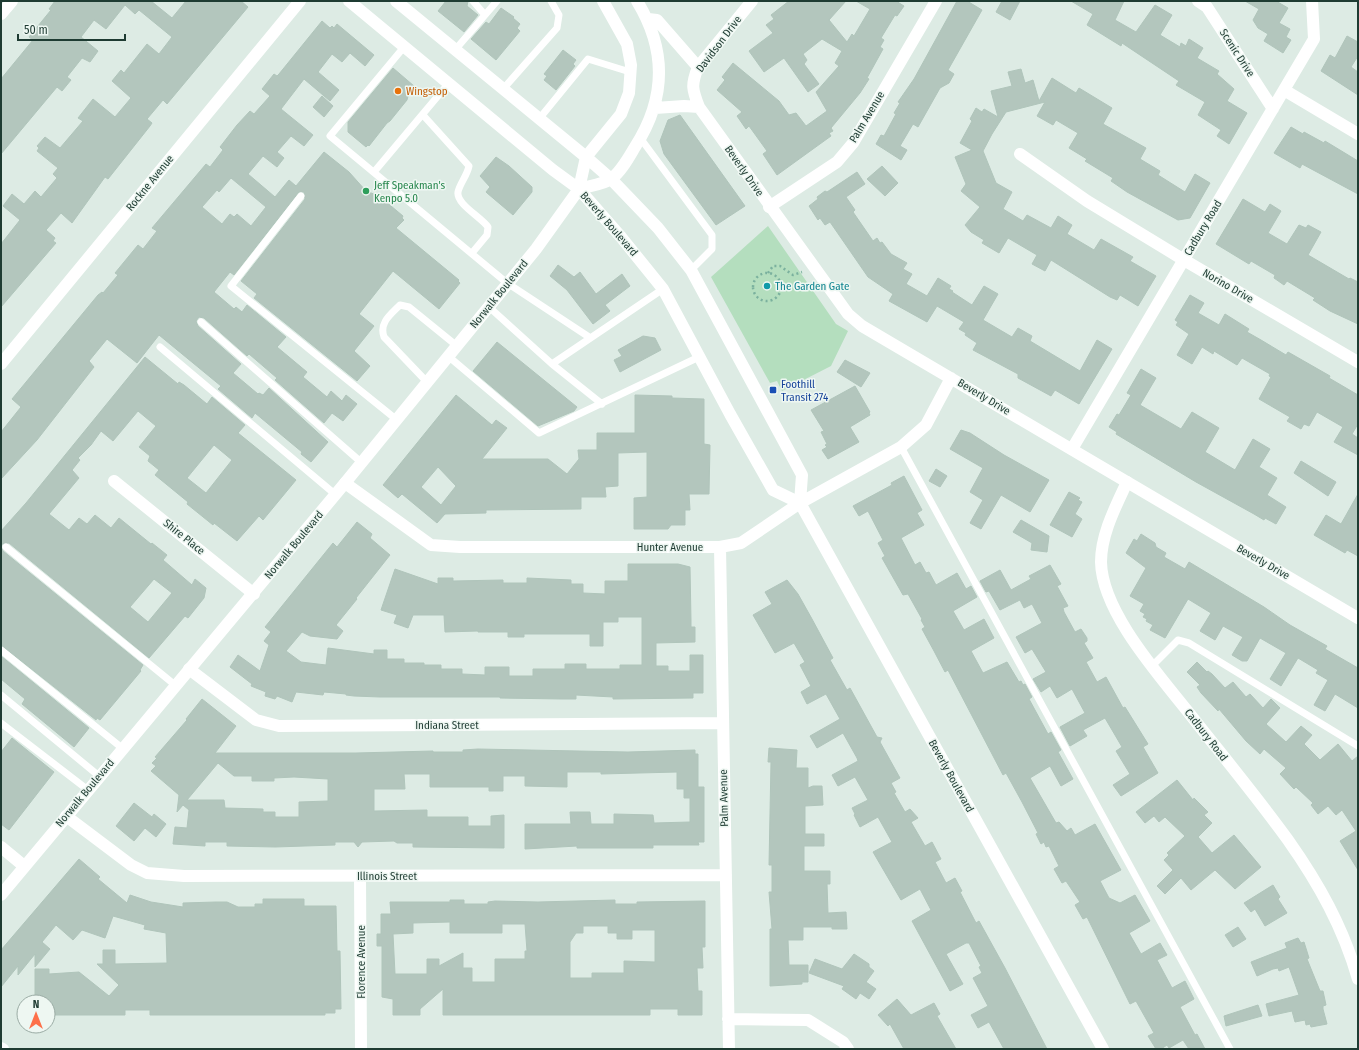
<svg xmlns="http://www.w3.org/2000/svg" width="1359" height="1050" font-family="'Fira Sans Condensed',sans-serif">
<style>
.green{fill:#b4debe}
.building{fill:#b3c6bd;stroke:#b0c5bb;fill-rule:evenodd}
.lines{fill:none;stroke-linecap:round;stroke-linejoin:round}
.path{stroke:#7bb19e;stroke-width:2.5;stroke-dasharray:2 3;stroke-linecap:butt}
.lane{stroke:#fff;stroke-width:7}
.street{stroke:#fff;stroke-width:12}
.secondary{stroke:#fff;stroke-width:12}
.food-dot{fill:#e8710a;stroke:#eef7f2;stroke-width:1.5}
.leisure-dot{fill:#2e9e5b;stroke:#eef7f2;stroke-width:1.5}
.culture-dot{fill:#0f9aa8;stroke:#eef7f2;stroke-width:1.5}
.transit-dot{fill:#1a4fb4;stroke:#eef7f2;stroke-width:1.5}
.labels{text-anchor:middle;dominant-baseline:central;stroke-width:3;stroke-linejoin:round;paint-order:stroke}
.street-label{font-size:11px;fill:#1e3b32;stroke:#eef7f2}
.food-label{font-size:11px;fill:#c56008;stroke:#eef7f2;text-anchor:start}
.leisure-label{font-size:11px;fill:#27864d;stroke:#eef7f2;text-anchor:start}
.culture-label{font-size:11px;fill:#0d838f;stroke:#eef7f2;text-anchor:start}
.transit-label{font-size:11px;fill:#164399;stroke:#eef7f2;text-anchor:start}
</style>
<rect width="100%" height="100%" fill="#ddebe4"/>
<path class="green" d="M768,226L836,324L848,331L831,366L782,391L777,381L770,383L711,277Z"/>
<path class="building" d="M55,1H151L172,18L186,1H241L248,7L167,104L163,100L147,119L152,123L150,126L108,179L105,177L72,223L61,213L46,230L55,238L53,241L56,243L1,307V244L20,220L3,206L12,194L24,204L35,191L41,197L57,178L53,174L58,168L37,151L39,148L37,146L45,137L60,148L83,121L78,118L93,99L115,117L131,98L112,81L121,70L124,73L147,44L159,54L172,37L139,10L135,14L125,5L106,29L94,20L81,37L98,51L90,62L82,58L67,77L71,80L62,91L57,87L1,154V79L33,40L29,37L51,10L49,9Z
M446,1H468L467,6L478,15L464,32L438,11Z
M789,1H846L829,20L847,42L852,34L854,36L870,9L856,1H896L904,6L897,16L895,15L881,38L884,40L880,47L883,49L867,78L869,79L860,93L831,128L833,131L829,133L831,136L777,175L763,154L767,151L749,126L746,129L737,116L742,112L717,90L725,80L722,77L733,63L779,101L789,115L796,113L806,126L827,111L816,92L839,66L835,63L842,51L822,39L803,54L807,60L804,64L819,84L808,92L784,58L764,72L749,51L773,33L766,25L774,19L771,15Z
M957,1H967L982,10L948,70L954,74L949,83L940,88L918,127L913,124L900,146L907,150L901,160L876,144L881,135L884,136L896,114L894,113L900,103L898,102L914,79Z
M1002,1H1020L1010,20L996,12Z
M1071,1H1124L1115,20L1136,32L1155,5L1172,15L1160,35L1180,47L1181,43L1186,46L1189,39L1203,48L1197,58L1219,71L1217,74L1234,89L1227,101L1247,113L1229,144L1217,136L1221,130L1198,115L1205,102L1176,85L1179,81L1122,43L1121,46L1087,25L1093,14Z
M1245,1H1276L1288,8L1279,23L1290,29L1286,37L1291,40L1283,53L1264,41L1268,34L1258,28L1253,20L1259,9Z
M501,8L514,17L513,18L520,24L517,28L520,31L496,60L471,39L486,22L489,24Z
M322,21L330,28L332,26L334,28L337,24L374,55L365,66L350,53L342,62L332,54L318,72L339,90L330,101L304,79L281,109L313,135L304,146L291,136L277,152L284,158L277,167L263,156L248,174L275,197L289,180L296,186L324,152L349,172L366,191L379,196L403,216L402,218L404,220L396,228L459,280L458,281L460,283L439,309L393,271L359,314L374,326L354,351L370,366L357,381L254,298L257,294L241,281L305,199L304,192H299L234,275L230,272L214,292L234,309L236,307L242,312L247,305L286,337L277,347L307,372L303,377L327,397L331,391L342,401L346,395L357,404L343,421L332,413L324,423L275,380L277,378L249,354L247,356L204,318L199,317L196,321L198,326L241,364L233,373L258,394L259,393L263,395L269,388L328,442L311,462L301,454L302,452L255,413L252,418L218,389L221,386L159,335L137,363L107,339L89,361L94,367L37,440L1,479V432L21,407L12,399L98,295L102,292L103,293L118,275L115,273L138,245L143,249L157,231L152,228L206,164L210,167L223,150L220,147L237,125L250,111L254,114L270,96L262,89L274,74L277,76L279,74ZM231,178L266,207L251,226L237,214L234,217L230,214L222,224L202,207L217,190L219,192Z
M1347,36L1358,42V56L1351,67L1358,72V95L1321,71L1330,55L1335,58Z
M563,50L576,60L573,64L575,66L556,90L544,80L547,76L544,74Z
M393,68L414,86V92L408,96L407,100L390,121L387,123L369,146L368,145L366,147L348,132V122Z
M1021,69L1025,83L1033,80L1039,101L1052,78L1076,93L1079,88L1112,108L1103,124L1146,148L1140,159L1160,171L1158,175L1185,192L1195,174L1210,183L1190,218L1178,220L1127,192L1111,181L1113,178L1085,161L1087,159L1069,148L1078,133L1056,120L1053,125L1037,116L1045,102L1006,112L992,134L983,151L996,183L1012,192L1003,209L1023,221L1027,215L1051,228L1058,216L1072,225L1067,234L1094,250L1101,239L1133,257L1130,261L1156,276L1138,306L1120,295L1117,300L1110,297L1051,260L1045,271L1032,264L1037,255L1008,238L999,253L982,243L984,240L971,232L965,225L980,207L961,191L966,184L955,157L972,150L960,143L972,121L970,119L976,108L982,112L984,109L998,117L991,91L1012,86L1008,72Z
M322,96L333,106L324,117L313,107Z
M680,115L745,206L716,225L664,154L660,141L668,120Z
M1291,127L1303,134L1304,132L1324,143L1325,141L1358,161V194L1302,164L1300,168L1274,153Z
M496,157L509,166L532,187V192L513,215L487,193L486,192L490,187L480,176Z
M882,166L898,183L885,196L867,179Z
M857,172L865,184L846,197L855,210L853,212L873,241L877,238L880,243L882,242L891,254L907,263L903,269L912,274L906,284L927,296L938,278L951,286L949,289L953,291L952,292L972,305L984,286L998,294L983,320L1012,337L1018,328L1032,336L1030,341L1080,371L1097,340L1112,349L1079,404L1055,390L1051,396L1018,378V374L973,350L977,343L965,335L966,333L959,329L964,322L937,306L927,322L889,301L893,294L868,277L830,222L825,225L820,218L818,220L809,206L818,199L817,197L825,191L827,192Z
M1243,199L1265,212L1270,204L1281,211L1268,233L1287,244L1299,225L1306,228L1308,225L1321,232L1308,255L1349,279L1350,278L1358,282V324L1330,311L1313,300L1315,298L1287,281L1284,285L1274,278L1275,275L1251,261L1249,264L1216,244Z
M558,265L574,277L580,272L596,294L622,274L630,286L605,305L610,311L593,324L567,290L550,276Z
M1190,295L1204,303L1198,313L1219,325L1225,314L1249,329L1247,332L1261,340L1286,355L1288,352L1330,376L1329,378L1358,395V424L1352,434L1358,438V455L1334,442L1343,427L1317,412L1309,426L1304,424L1301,429L1287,421L1290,417L1259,399L1271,377L1269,376L1270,374L1242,358L1237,365L1214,351L1213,354L1202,347L1192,364L1177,355L1189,334L1176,325L1178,322L1175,320Z
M643,336L655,338L661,350L620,372L614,360L622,356L618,350Z
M497,342L577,407L574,411L538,426L473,371Z
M145,357L178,384L179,382L184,385L207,404L212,397L245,425L238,433L296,480L263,520L259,516L237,541L214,523L213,525L187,504L188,502L155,475L159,470L148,461L150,456L139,447L156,426L138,411L113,441L101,431L91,445L78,458L80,460L72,470L79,478L49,514L69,530L79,518L87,524L95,515L111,528L119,518L151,544L152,543L167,555L163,560L192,585L195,579L206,588L204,598L188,618L185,616L149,658L9,543L2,544L1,547L3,551L143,665L140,670L141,671L100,720L97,718L96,720L1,645V531L26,503ZM214,445L232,460L206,493L187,478ZM154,579L172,593L148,622L130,607Z
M845,360L870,373L861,387L837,372Z
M1141,369L1156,378L1140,405L1181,429L1192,412L1219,428L1205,452L1235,470L1253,439L1270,449L1259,467L1277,478L1267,495L1286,507L1276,524L1265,518L1264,520L1254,514L1196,482L1116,434L1117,432L1109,427L1117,414L1119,415L1131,395L1127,393Z
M855,386L870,412L869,413L870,415L850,427L859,442L828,459L822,450L827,447L825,445L827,444L821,432L824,431L811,410Z
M456,395L492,425L496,420L507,428L482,459H548L567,474L579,459L578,450H597V433H635V395L672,396V398L704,399V444L710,445L709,494H689L690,510H685V525H671L668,529H634V498L647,497V452L618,453V486L605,487L606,497H581V509L486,510V513L445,514L437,523L402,494L398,498L383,485ZM438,467L456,486L441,505L421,487Z
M961,430L970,433L1004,455L1049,480L1030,512L1001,495L981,529L970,523L983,500L970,492L983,468L950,449Z
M1301,461L1336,482L1328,496L1294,473Z
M936,469L947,476L940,487L929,481Z
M904,476L922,510L917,513L924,525L901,538L915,565L920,562L926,573L929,572L936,585L957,573L966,589L971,586L977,597L953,611L964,630L984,619L994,638L971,651L983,673L1007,662L1019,682L1021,681L1023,685L1025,684L1032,697L1029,699L1048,734L1051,732L1061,750L1058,752L1073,779L1061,786L1050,766L1030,778L1056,823L1059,822L1067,831L1071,828L1075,835L1095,824L1121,870L1100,881L1109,898L1120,903L1135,895L1150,921L1129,933L1141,954L1160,943L1167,955L1157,960L1172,988L1185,981L1194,999L1180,1007L1195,1035L1197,1034L1205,1049H1189L1183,1040L1169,1048L1167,1045L1161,1049H1156L1148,1036L1154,1033L1136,1001L1130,1004L1087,917L1083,919L1075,905L1080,902L1066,881L1062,883L1054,869L1059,866L1049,846L1046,847L1044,842L1041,844L1036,834L1038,833L1022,802L1006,773L1003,775L948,670L945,672L934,651L922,629L925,627L921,620L922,619L908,594L903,595L882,558L885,556L878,543L883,540L868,511L859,516L853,506L892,485L891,483Z
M1069,492L1080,498L1078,500L1082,502L1075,514L1082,519L1072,537L1050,525Z
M1358,494V556L1347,550L1345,553L1314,535L1326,515L1341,524Z
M1021,520L1049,536L1047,552L1031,550L1032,543L1013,532Z
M357,522L372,534L370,538L390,555L356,598L357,599L336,625L343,631L337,639L310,636L302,632L286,651L301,662L326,665L328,648L374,654V650H387V659H404V663H424V665H441V669H462V674L485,675V667H509V676H533V669H565V664H586V669H620V665H642V617H618V622H603V646H590V634H524V637H508V632H478V631L445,632L444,615H413L408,628L394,623L397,615L381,610L395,569L438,584V578H453V581L503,580V583H527V578L571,580V584H583V593L605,594V581H628V564H678L690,567L691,621V627H695V642L656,643V666H668V671H690V655H703V693H693V698L613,699V697L576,695V699H562L500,698V697H380L354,696L346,695V694L324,692L323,695L296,692L292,702L277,696L275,699L265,696L266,692L251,686L252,684L230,667L238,655L260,671L269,645L264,641L271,632L265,627L333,543L337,547Z
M1141,534L1155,543L1156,547L1166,553L1164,557L1185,569L1189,562L1264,607L1290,625L1327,646L1325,649L1358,668V708L1335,694L1325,711L1314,705L1328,680L1316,673L1318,670L1298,658L1281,686L1270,679L1286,653L1260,638L1247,661H1242L1232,655L1243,637L1223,626L1215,640L1200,631L1211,613L1188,599L1165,638L1150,630L1153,625L1146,621L1147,619L1143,617L1145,614L1140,611L1144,604L1130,596L1146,568L1126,553L1134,539L1137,541Z
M1050,565L1061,584L1057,586L1068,606L1063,608L1064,612L1075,632L1081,629L1087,638V641L1084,643L1093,658L1086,662L1097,682L1106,677L1123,708L1125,707L1148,744L1143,747L1158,773L1121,796L1113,785L1130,774L1116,751L1122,747L1105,718L1083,730L1087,736L1070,746L1060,727L1085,713L1072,689L1057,698L1050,686L1041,692L1033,679L1046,672L1032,649L1025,653L1016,637L1042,623L1032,604L1024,608L1020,600L1000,610L989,591L986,592L980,581L1000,570L1011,590L1031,579L1029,576Z
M787,580L798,594L812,619L833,658L830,660L847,690L850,688L877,737L882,738L880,742L900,778L891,783L896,792L894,793L905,812L910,809L918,818L911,822L925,846L932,842L941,859L935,862L946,883L955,878L962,891L960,892L976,923L979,921L1005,968L1047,1049H1004L989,1022L978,1028L971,1015L988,1006L973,978L982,973L979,967L981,966L969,943H966L946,954L963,984L950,991L912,921L931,910L920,889L901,900L873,852L892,842L878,817L860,827L854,815L855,814L852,808L868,800L855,777L838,786L832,775L858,761L857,758L843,733L817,748L810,736L840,719L826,694L807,704L801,692L811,686L800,665L805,662L794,643L775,653L753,615L772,604L765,592Z
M1,656L89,728L74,747L22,704L25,699L1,679Z
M1197,662L1207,672L1208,671L1212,674L1225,688L1233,682L1246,697L1250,694L1263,708L1271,699L1280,708L1266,724L1286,742L1301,726L1312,735L1304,744L1320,760L1338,744L1352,761L1358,756V870L1340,841L1356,831L1342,810L1336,815L1328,806L1318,814L1311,805L1313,803L1296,787L1294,789L1280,774L1286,768L1264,749L1260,754L1246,741L1219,709L1218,711L1201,693L1197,687L1200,685L1187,672Z
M202,699L236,726L215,753H356L433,751V752H463V750L478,749L628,752L695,750V754H698V787H704V842H698L699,845H653V848H577V846L525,849V824H571L570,812H590L591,824H614V814L653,815L654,823L690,822V798H684V789H677V772L601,774V772H567V787L525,786V776H503V791H489V787H430V774H404L405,789H374V811L427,810V817H468V826H491V816L504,815V848L413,847V843H397L394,841L362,842L358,847L354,842H335V845L275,847L227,846V842H205V846L173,844L175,827L187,828L189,810L183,805L177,812L179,795L151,771L156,766L152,763L157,758L155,757L187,720L186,719ZM218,763L234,776H252V781H274V778L294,777L328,779V801L299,802V817H275V812H263V809L225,808L224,800H187Z
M12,738L54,772L9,830L1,824V752Z
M769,748L797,750L796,768H808V788L813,786H822L823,805L805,806V834H824V846H804V871H830V884H827L828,913L846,912L847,929H832V927H803V940H788L789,965H808V982H802V984L770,986V929H772L769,892H772V865H769L771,762H768Z
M1177,780L1193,800L1194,798L1208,812L1204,815L1212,823L1198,837L1212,853L1234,835L1261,867L1235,889L1215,870L1191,890L1181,878L1165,894L1157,886L1173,870L1164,860L1169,855L1167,853L1185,836L1165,817L1159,822L1154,816L1145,823L1136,812Z
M134,803L152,817L154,814L166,824L156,837L145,828L134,841L116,826Z
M79,859L100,877L98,879L127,903L130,895L151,902L183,907V903L216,902H227L238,907H255V904H263V899H304V906H336L337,951H340L341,1009H335V1013H325V1015H150V1010H125V1015H52V1002H35V969H49V974L79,972L109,996L119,985L97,964H103V950H115V964L167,963L166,933L144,929L145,925L113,916L105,938L82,930L73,940L56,925L42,942L50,949L35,967V954L18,975V966L1,987V950Z
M1273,885L1280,897L1278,899L1287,913L1265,926L1255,909L1251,912L1244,903Z
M450,900H464V904H488V902L495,901L538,902L615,900V904H637V902L705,901V947H702L703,968H697L698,991H702V1015H678V1009H650V1015H443V989L420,1009V1015H393V999L382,997V946H377V934H381V914H391L390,902H450ZM450,922V933H502V924H525L527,951H525V959H495V982H472V968H463V953L439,966V959H427V974H395L393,934L413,933V923ZM583,926H608V933H617V939H632V930H655V962L624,961V973H592V978H570V942L576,933H583Z
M1238,927L1246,939L1233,947L1225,935Z
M1298,938L1301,943L1304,942L1309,958L1307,959L1320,991H1323L1326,1005L1323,1006V1009L1327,1024L1311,1027L1310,1024L1306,1025L1305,1020L1295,1022L1292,1011L1269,1016L1266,1004L1299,995L1289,967L1279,971L1278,968L1273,969L1257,976L1251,962L1287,948L1285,943Z
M854,954L869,964V967L874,971L866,982L876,989L869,999L860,993L856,999L842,989L844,986L809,973L815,959L842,969Z
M897,999L911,1015L934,1003L940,1014L937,1016L956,1049H904L890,1024L888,1026L878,1015Z
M1258,1005L1262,1016L1226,1026L1224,1016Z"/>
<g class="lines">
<path class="path" d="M768,273L773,266H780L793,275L802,272
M753 287a14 14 0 1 1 28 0a14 14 0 1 1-28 0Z"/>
<path class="lane" d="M473,1L485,15
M404,47L330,136L507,283L589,337
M455,50L497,1
M503,89L557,28L559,15L551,1
M423,115L469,166C467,176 460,183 458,192C456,204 481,217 488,227L487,235L472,253
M539,119L588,59L630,72
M641,139L712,235V249L691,270
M374,172L448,84
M301,196L231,286L397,420
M489,307L552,364L602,404
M201,322L362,463
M160,347L336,495
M448,356L539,433L699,357
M552,364L663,289
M427,382L384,337C379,323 390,315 400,305L409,307L457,346
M901,447L1230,1049
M6,547L175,685
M1,650L122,748
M1152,666L1178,640L1189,643L1358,746
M1,695L99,776
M1,723L88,790"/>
<path class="street" d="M1198,1L1207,7L1273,109
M1,14L12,1
M698,67L752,1
M1284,90L1358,134
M1020,154L1087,201L1184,260L1358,362
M769,207L837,162L853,143L936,1
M1,364L300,1
M1072,449L1314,39L1312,1
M114,481L254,594
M1127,482C1116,506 1101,534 1101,562C1102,612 1159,675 1189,713C1222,755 1257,797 1288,840C1319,884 1343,927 1358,979
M345,483L431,545L460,547H720L741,543L800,503
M720,547L729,1049
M189,669L256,720L279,726L722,723
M66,816L131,865L147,873L184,876L726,875
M1,847L24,866
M360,876L361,1049
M728,1019L808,1020L843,1042L848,1049
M1,1048L3,1049"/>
<path class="secondary" d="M349,1L553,170L579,189L621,237L663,289L730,414L773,490L800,503
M396,1L586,157L611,179L658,228L691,270L802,475L800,503L1103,1049
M648,19L657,20L698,67C691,85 692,89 699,107L848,314L862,326L1358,618
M655,108L684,106L699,107
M579,189C589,186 604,184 611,179C621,172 629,157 635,147C666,99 667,50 637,1
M800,503L901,447L926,425L951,378
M1,895L345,483L536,249L579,189L586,157L621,114L629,93L631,65L627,44L603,1"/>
</g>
<circle class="food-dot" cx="398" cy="91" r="4"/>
<circle class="leisure-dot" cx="366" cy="191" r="4"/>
<circle class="culture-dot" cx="767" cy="286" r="4"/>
<rect class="transit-dot" x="769" y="386" width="8" height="8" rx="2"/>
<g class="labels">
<g class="street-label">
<text transform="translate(719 44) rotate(-53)">Davidson Drive</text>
<text transform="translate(1237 53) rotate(57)">Scenic Drive</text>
<text transform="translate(867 117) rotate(-59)">Palm Avenue</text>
<text transform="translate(744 171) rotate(55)">Beverly Drive</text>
<text transform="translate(150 183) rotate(-51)">Rockne Avenue</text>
<text transform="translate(609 224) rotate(49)">Beverly Boulevard</text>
<text transform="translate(1203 228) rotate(-59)">Cadbury Road</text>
<text transform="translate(1228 286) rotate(30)">Norino Drive</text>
<text transform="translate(499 294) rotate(-51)">Norwalk Boulevard</text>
<text transform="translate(984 397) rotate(31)">Beverly Drive</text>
<text transform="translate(184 537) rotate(39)">Shire Place</text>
<text transform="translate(294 545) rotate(-50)">Norwalk Boulevard</text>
<text x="670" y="547">Hunter Avenue</text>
<text transform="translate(1263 562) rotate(30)">Beverly Drive</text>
<text x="447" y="725">Indiana Street</text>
<text transform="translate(1206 735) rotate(52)">Cadbury Road</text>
<text transform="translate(951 776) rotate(61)">Beverly Boulevard</text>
<text transform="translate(85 793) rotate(-50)">Norwalk Boulevard</text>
<text transform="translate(724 798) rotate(-91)">Palm Avenue</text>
<text x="387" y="876">Illinois Street</text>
<text transform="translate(361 962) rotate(-90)">Florence Avenue</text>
</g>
<g class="food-label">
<text x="406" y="91">Wingstop</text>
</g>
<g class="leisure-label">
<text x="374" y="185">Jeff Speakman's<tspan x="374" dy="13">Kenpo 5.0</tspan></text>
</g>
<g class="culture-label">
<text x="775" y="286">The Garden Gate</text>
</g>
<g class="transit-label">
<text x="781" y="384">Foothill<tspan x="781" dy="13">Transit 274</tspan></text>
</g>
</g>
<rect width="1359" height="1050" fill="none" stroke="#1e3b32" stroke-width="4"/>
<g transform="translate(36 1014)"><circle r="19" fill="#eef7f2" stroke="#9baca5"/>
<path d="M0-3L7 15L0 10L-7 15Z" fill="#fd7049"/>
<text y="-6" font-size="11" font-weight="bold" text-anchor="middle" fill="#1e3b32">N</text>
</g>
<path d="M18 34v6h107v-6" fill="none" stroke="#1e3b32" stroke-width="2"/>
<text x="24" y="34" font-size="12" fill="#1e3b32" stroke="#eef7f2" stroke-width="3" paint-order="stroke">50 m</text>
</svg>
